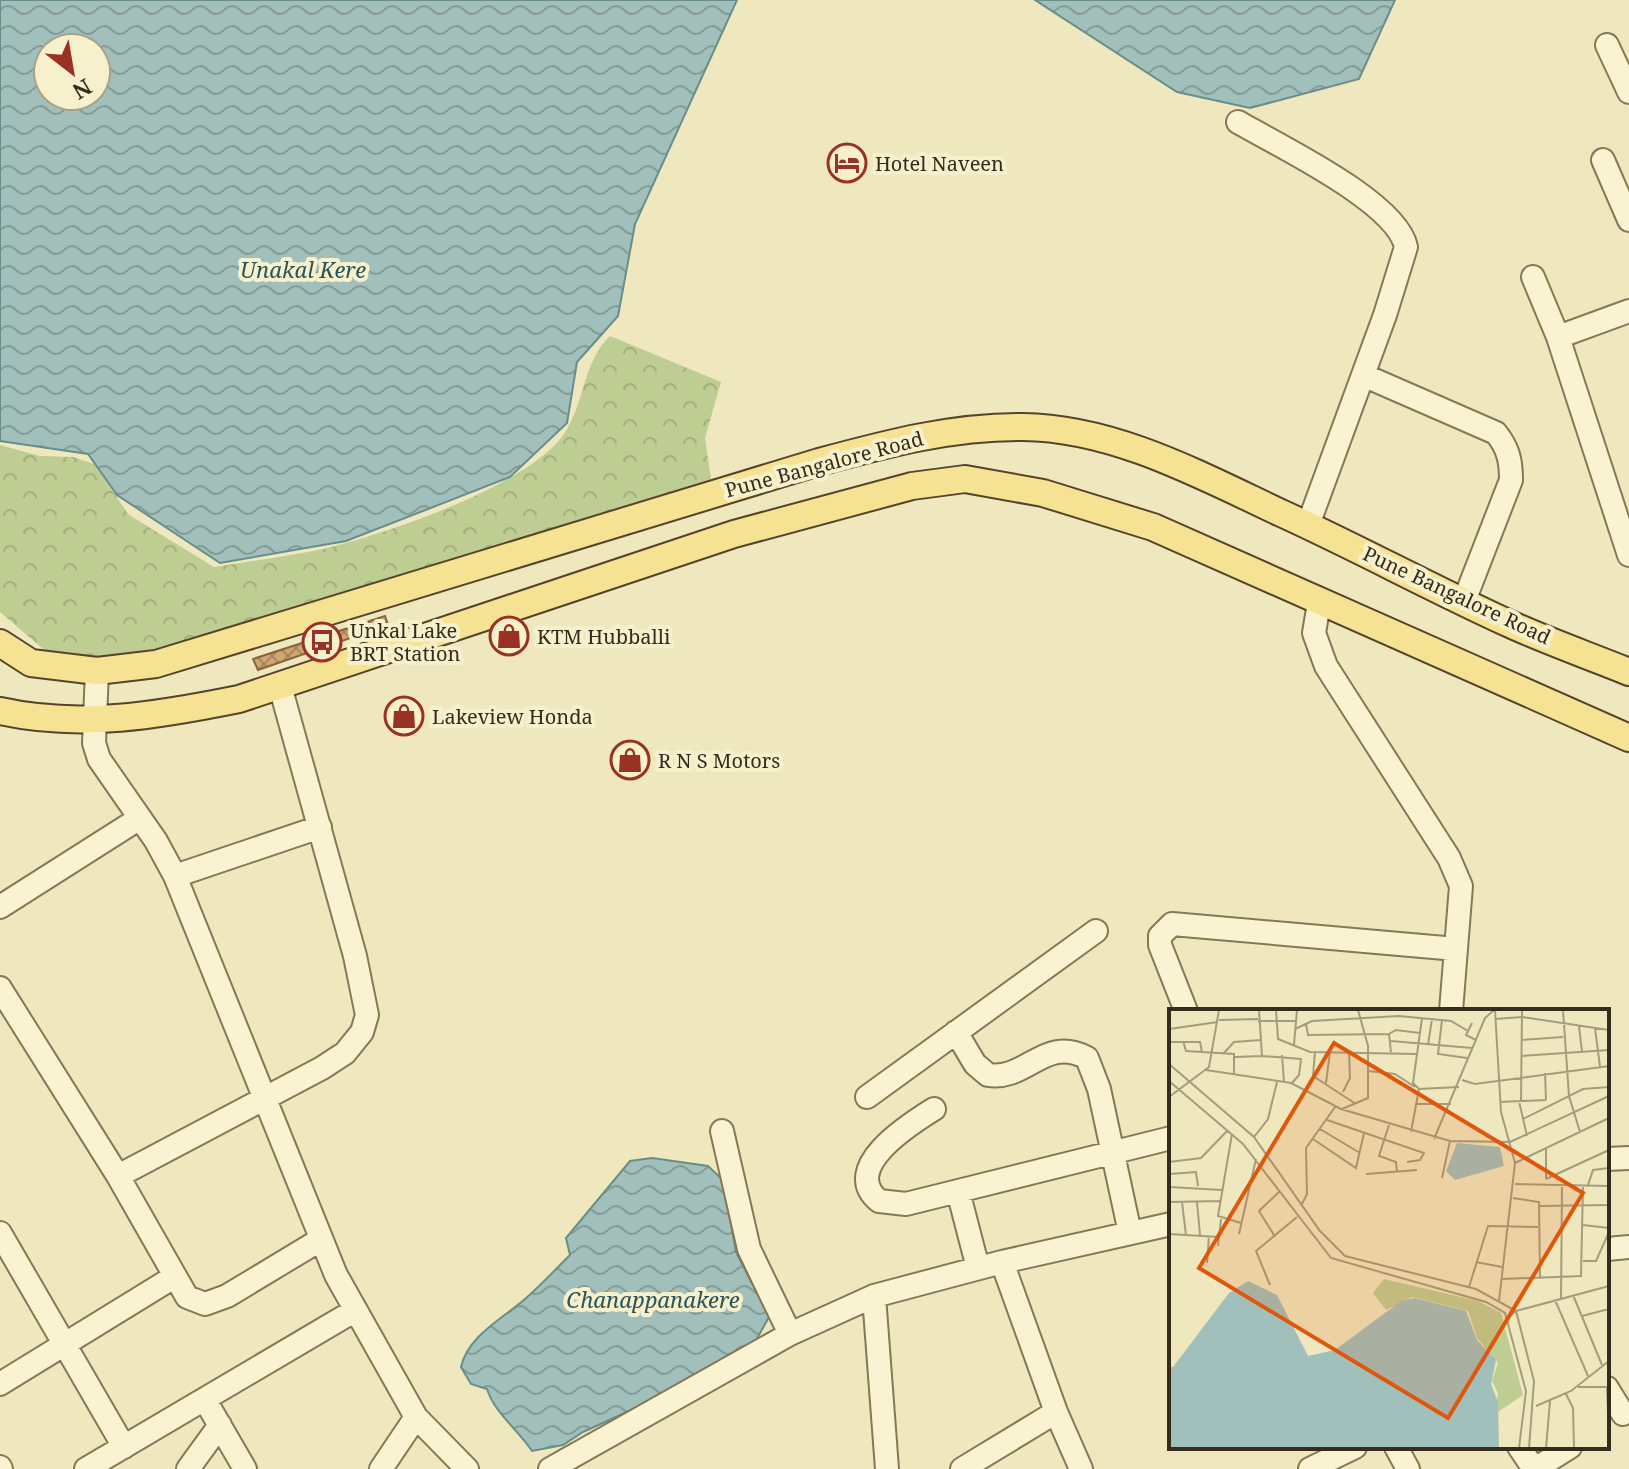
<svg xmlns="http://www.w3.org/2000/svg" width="1629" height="1469" font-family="'Noto Serif',serif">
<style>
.park{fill:url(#park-crowns)}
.water{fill:url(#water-waves);stroke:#698e8a;stroke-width:2;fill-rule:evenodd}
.building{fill:url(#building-cross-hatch);stroke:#88633b;stroke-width:2}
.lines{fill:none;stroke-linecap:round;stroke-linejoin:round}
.minor-casing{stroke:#887756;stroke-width:26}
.major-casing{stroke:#55442b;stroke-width:30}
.minor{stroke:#faf3d1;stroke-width:22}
.major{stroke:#f5e393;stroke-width:26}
.labels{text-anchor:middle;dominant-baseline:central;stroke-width:8;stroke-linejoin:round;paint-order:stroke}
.poi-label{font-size:20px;fill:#362c1b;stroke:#f6f0cd;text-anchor:start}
.street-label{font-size:20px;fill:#362c1b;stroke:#f6f0cd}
.water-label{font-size:22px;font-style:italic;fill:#2a5457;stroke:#f6f0cd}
.inset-road{fill:none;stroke:#a59c7d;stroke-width:2}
.view{fill:#df570d;fill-opacity:0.15;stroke:#df570d;stroke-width:4}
.inset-edge{fill:none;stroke:#362c1b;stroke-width:4}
</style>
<defs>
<pattern id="park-crowns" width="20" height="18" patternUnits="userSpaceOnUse" patternTransform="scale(2)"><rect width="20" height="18" fill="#becd91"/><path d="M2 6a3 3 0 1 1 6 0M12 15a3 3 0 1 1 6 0" fill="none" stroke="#a4b07c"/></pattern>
<pattern id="water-waves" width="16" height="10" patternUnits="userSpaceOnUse" patternTransform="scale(2)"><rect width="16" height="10" fill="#a1c0bb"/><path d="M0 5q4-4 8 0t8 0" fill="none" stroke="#849c97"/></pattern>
<pattern id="building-cross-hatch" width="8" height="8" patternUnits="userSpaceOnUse" patternTransform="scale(2)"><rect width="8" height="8" fill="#cfa572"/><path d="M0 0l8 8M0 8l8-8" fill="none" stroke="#a9875d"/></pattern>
</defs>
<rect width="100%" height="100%" fill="#efe7be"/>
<path class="park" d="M610,336L721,382L705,438L711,479L195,642L98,660L49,654L0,612V445L40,456L73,457L94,464L129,515L214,567C254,560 296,556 335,546C396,530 528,485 564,434C585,403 583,361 610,336Z"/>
<path class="water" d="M0,0H737L635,224L618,316L577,362L567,423L510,477L346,541L220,563L117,495L88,454L0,441ZM96,48V96H48V48Z
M1035,0H1395L1359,79L1250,108L1177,92Z
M652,1158L708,1166L723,1180L736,1252L769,1317L754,1344L686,1385L583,1432L563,1445L532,1451C518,1430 494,1412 487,1389L471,1384L461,1367C468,1336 502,1319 525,1299C541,1285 555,1270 570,1255L566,1238L630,1161Z"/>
<path class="building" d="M385,616L388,625L258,670L253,659Z"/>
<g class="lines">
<g class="minor-casing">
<path id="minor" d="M1607,45L1629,92
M1238,122C1279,146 1397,202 1406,247L1385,315L1308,525
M1603,160L1629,220
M1533,277L1558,337L1629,555
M1558,337L1629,311
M1363,375L1496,433C1508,448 1511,460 1511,480L1464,601
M1319,603L1314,633L1326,666L1449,858L1461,886L1451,1011
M97,671L94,743L99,759L156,841L175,876L336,1275L416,1417L467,1469
M175,876L320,827
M0,907L140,818
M0,988L118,1176L187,1297L205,1304L227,1296L320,1240
M1186,1011L1160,945V936L1172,924L1456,949
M956,1032L975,1064L988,1075C1027,1081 1045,1035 1087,1058L1099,1089L1130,1233
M867,1097L1096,931
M934,1109C910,1124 839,1168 879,1201L906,1204L1171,1138
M722,1131L749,1249L790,1334
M1607,1159L1629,1158
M118,1176L322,1068L345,1053L362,1032L367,1015L355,956L280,686
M958,1191L978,1268
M0,1233L124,1447
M1607,1249L1629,1247
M1002,1262L1056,1412L1081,1469
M874,1296L887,1469
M0,1384L174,1277
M1607,1388L1623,1414
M205,1400L245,1469
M1396,1447L1408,1469
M1519,1447L1534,1469
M0,1467L1,1469
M86,1469L354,1311
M188,1469L220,1425
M381,1469L416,1417
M550,1469L790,1334L874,1296L1002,1262L1171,1224
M962,1469L1056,1412
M1310,1469L1355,1447
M1535,1469L1570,1447"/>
</g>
<g class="major-casing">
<path id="major" d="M0,643L31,663L97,671L156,664L819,462C886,444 953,426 1023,427C1114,428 1200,475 1281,513C1358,548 1433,589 1510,624C1549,642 1590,656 1629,672
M0,711C80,729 160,715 239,699L734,534L912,486L965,479L1043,493L1153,527L1629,738"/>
</g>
<use href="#minor" class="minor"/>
<use href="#major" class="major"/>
</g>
<defs>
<g id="hotel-ring" transform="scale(2)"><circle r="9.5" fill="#f6f0cd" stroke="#993224" stroke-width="1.5"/><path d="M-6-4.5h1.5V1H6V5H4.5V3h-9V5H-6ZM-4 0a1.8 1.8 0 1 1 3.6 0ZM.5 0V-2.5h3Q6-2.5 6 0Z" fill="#993224"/></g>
<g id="shop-ring" transform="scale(2)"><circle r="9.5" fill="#f6f0cd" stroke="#993224" stroke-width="1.5"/><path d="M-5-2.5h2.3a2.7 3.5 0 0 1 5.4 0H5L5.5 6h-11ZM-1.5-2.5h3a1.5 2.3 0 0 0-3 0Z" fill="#993224"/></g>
<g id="bus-ring" transform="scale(2)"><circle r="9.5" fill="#f6f0cd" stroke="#993224" stroke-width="1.5"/><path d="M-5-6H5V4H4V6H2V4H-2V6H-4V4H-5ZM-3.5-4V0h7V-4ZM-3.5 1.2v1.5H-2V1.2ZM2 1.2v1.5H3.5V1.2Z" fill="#993224"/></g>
</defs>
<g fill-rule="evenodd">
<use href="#hotel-ring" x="847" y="163"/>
<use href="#shop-ring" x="509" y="636"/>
<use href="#bus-ring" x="322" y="642"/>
<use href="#shop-ring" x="404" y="716"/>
<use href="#shop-ring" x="630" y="760"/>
</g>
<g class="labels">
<g class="poi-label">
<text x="875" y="163">Hotel Naveen</text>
<text x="350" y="630">Unkal Lake<tspan x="350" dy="23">BRT Station</tspan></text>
<text x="537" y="636">KTM Hubballi</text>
<text x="432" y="716">Lakeview Honda</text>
<text x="658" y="760">R N S Motors</text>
</g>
<g class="street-label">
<text transform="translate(824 464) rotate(-15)">Pune Bangalore Road</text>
<text transform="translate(1457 595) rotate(25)">Pune Bangalore Road</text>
</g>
<g class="water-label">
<text x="303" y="269">Unakal Kere</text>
<text x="653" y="1299">Chanappanakere</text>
</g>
</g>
<g transform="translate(1169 1009)">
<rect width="440" height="440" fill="#efe7be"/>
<path d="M215,270L309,292L332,304L354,386L326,405L329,384L323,372L329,354L308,329L299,302L243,288L217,301L204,284Z" fill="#becd91"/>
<path d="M288,134L331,138L335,157L286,171L277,162ZM79,272L108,286L139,347L166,341L232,292L245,289L297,302L308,331L327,351L322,375L329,393L330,439H0V357L4,358L60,284Z" fill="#a1c0bb"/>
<path class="inset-road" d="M107,1L109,30L141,43L248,45M326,1L332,103L346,154L330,292M394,1L400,87L411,123M326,10L353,8L440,21M50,11L89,10M273,11L269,45L298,49M89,12H127M303,14L297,26L307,31M137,15L139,26L220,25L222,43M410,17L413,43M426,19L431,58M0,20L49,13M126,20L143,12L230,7L282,12L299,22M220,25L227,21L251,24M352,31L394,28M14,32L17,42L65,45V66M222,32L303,39M0,33H31L33,43M125,36L128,1M259,36L263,10M146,43L144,67L187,95M55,44L65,33L92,31M113,46L115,73M93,47L132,50L130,66L123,74M353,47L440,41M66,48L93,47L90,1M0,55L85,128L151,222L176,247L307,280L347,302L365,372L360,439M37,61L122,74L172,100L281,132L341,133L440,87M199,62L226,65L246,78M376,64L377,91M293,71L306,75L440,57M0,72L74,135L162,249L317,293L336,304L357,382L350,439M157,74L161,43M250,80L244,74L253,9M174,83L181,69L180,43M0,88L40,58L50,1M350,92L358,127M352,92L353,1M331,93L377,91M248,95H282M173,100L199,89V37L189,1M354,110L414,80L440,78M158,111L255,144L251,151L238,153M220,116L210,147L227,153L228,163M151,120L191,144M242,123L250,80L290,78M63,125L49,207L72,214M85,128L99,110L108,73M144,130L187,159L195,124M265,130L316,9L325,1M0,153L32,149L59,121M346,154L440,109M0,165L27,163L29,177M197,165L248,161M273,169L281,132M377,170L440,141M377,170V139M346,175L440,177M419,176L424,161L440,159M0,178L53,181M344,189L370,193L371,270M0,193L51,192M13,193L17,226M28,193L31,226M133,195L138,185L137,139L166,98M370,197L440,196M414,216L440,219M0,225L50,228M70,225L87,150M105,226L90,202L111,182M49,237L52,210M414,252H427L440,223M307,253L333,258M38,254L40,227M333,270L412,267L414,176M101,276L87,242L128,208M300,278L319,217L369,218M404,286L433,356M392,289L393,176M386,291L419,367M413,307L440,300M338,309L347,302L440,277M409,378H439M438,378L440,431M397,385L404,399L405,439M367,397L402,382L440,352M377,439L381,392"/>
<path class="view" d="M165,34L414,184L279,409L30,259Z"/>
<rect width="440" height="440" class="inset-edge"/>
</g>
<g transform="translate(72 72) rotate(149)"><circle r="38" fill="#f6f0cd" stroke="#a9a286" stroke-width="2"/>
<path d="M0-6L14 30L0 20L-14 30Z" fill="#993224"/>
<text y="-12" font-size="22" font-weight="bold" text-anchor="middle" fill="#362c1b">N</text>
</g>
</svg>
